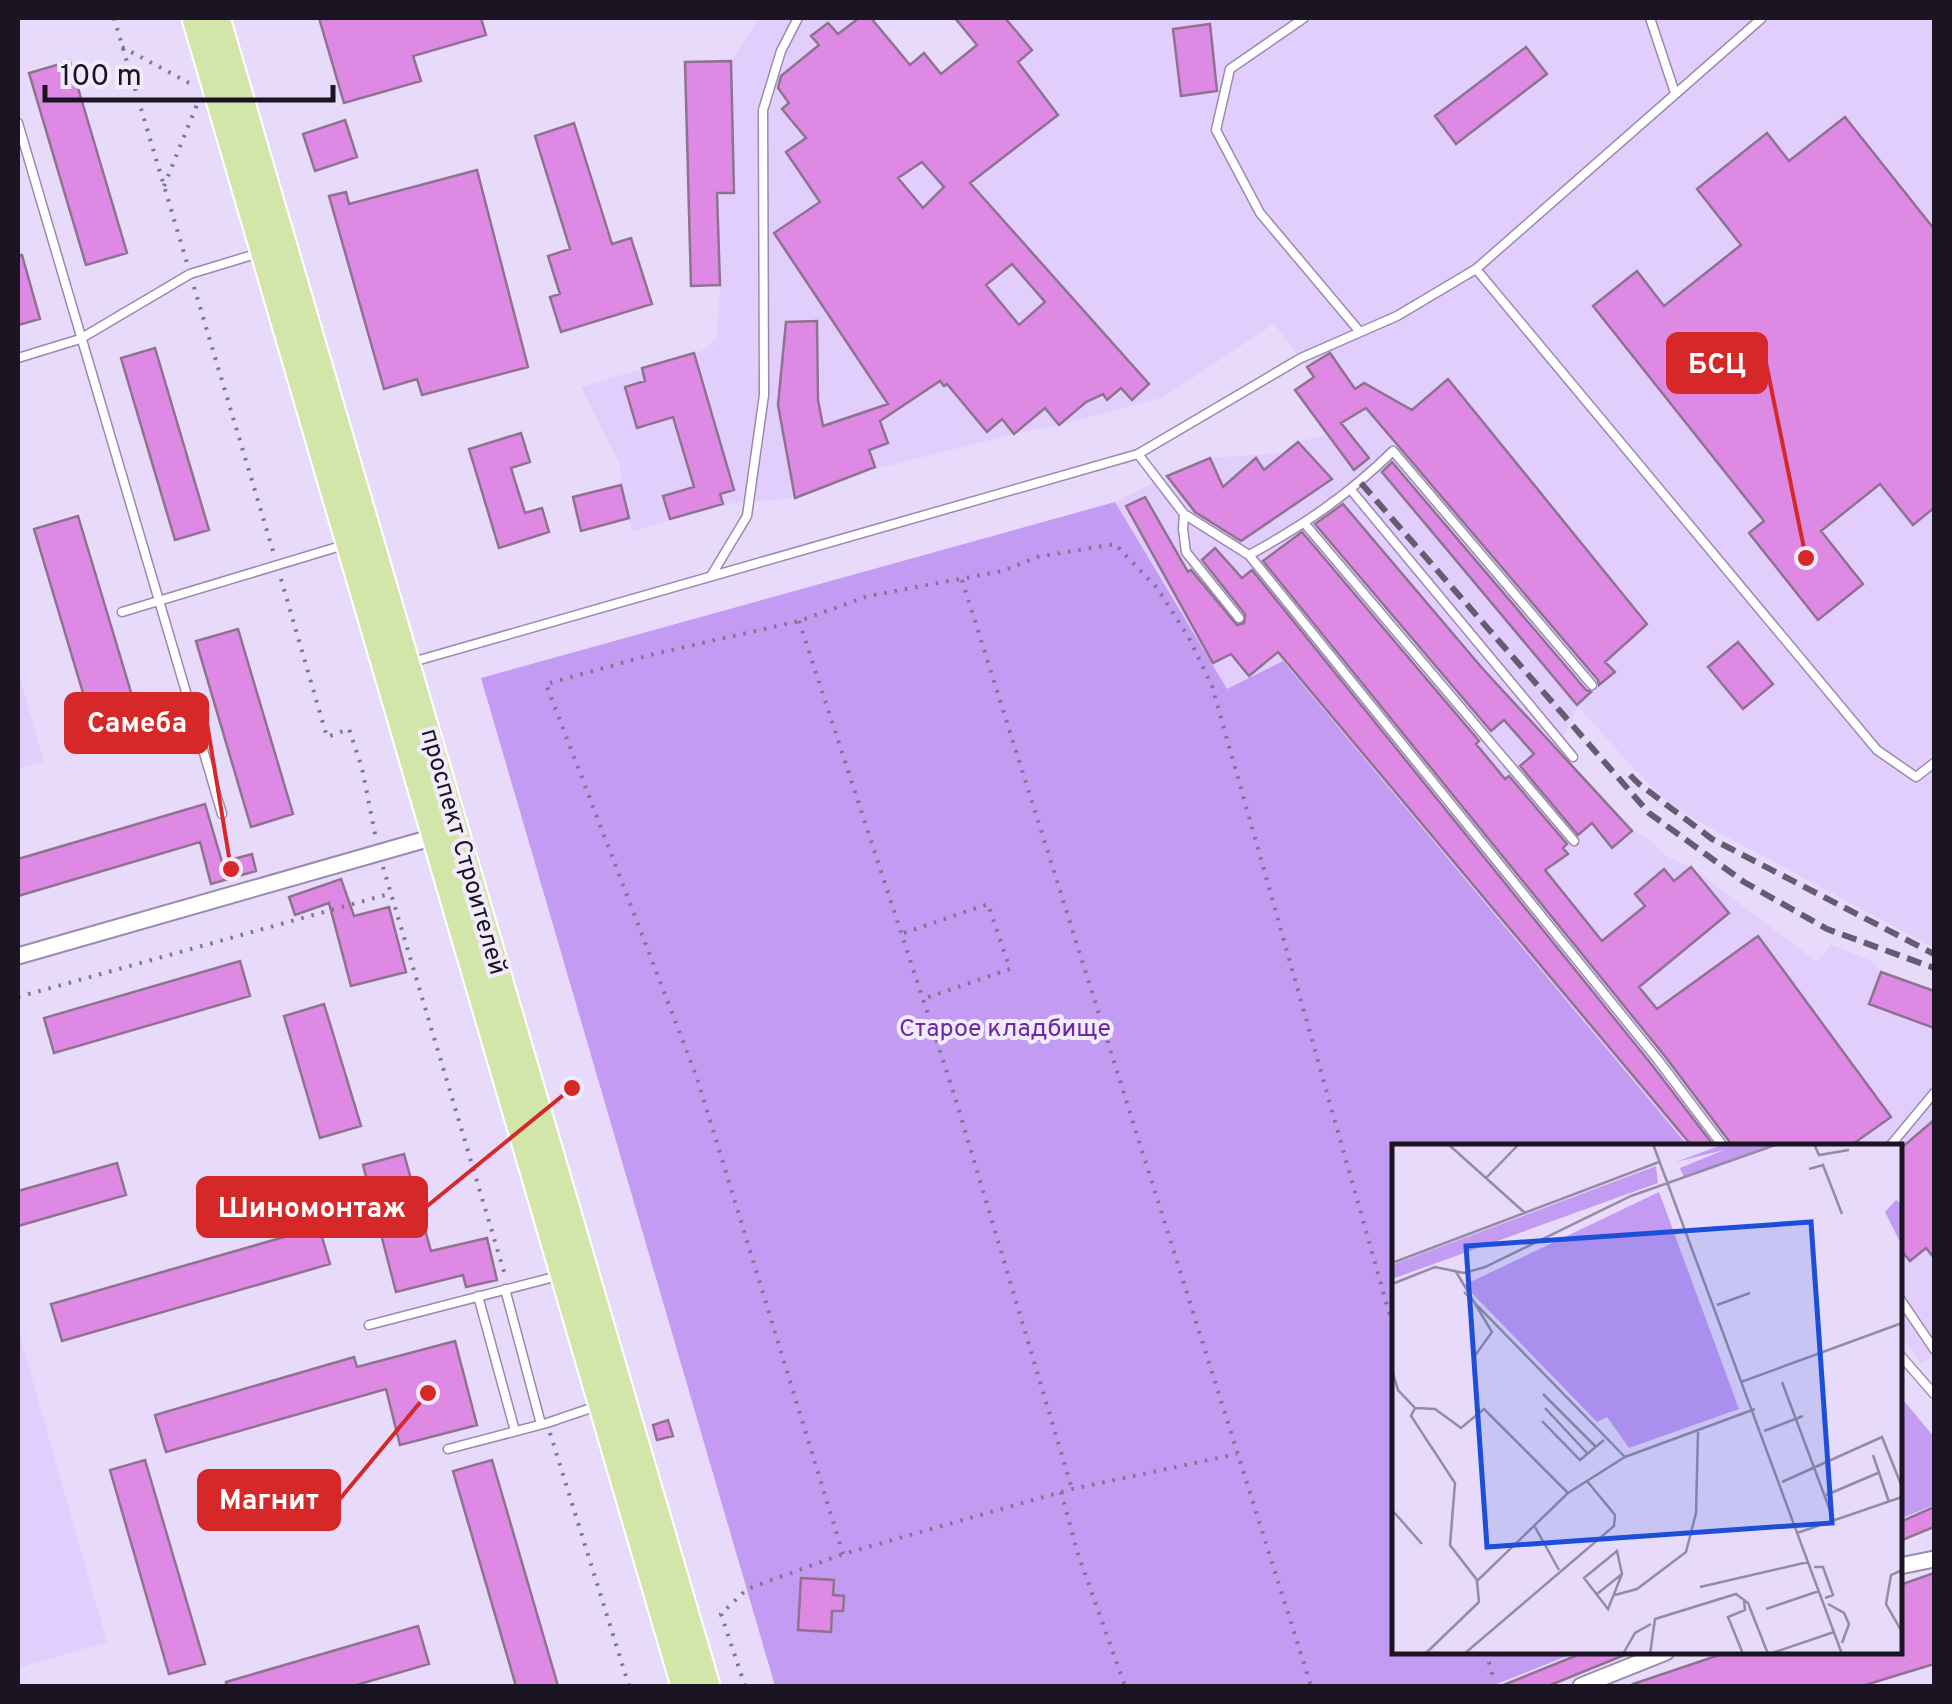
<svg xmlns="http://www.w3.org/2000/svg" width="1952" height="1704" font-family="Overpass,sans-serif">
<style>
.built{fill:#e2cefd}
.green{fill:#c39bf2}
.building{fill:#de8ae4;stroke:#8e7290;stroke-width:2.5;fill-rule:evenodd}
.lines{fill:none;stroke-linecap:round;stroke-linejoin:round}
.lane-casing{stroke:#9a8aaf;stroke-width:11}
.street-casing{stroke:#9a8aaf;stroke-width:19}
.primary-casing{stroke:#fff;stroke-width:29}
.path{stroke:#7f768c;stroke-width:4;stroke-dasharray:2.5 8;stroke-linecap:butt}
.lane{stroke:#fff;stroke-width:8}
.street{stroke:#fff;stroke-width:15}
.primary{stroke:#d3e6aa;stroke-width:25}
.rail{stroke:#645c70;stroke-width:6;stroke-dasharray:15 8;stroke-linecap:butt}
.labels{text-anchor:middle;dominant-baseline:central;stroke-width:8;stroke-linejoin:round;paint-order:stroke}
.street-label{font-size:25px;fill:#1b1523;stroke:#f1ebfb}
.park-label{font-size:25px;fill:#6b2aa3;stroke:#f1ebfb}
.inset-road{fill:none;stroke:#958ba4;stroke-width:2.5}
.view{fill:#1d4ed8;fill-opacity:0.15;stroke:#1d4ed8;stroke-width:5}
.inset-edge{fill:none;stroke:#1b1523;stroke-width:5}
.leader{fill:none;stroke:#d62828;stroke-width:4}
.callout-dot{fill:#d62828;stroke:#f1ebfb;stroke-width:4}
.callout{fill:#d62828;stroke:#d62828;stroke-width:4}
.callout-label{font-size:28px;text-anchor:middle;font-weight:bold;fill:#fff}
</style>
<rect width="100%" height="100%" fill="#e7dafa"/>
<path class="built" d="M759,18H871L951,116L1033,51L1001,18H1934V948L1705,825L1668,802L1635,770L1578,706L1558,748L1632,831L1643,835L1668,857L1691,867L1817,962L1831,945L1870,960L1881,972L1934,991V1355L1922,1364L1900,1336V1146H1688L1284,662L1227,690L1115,502L1167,476L1210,458L1285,453L1298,442L1327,434L1377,400L1355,389L1329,352L1307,367L1274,324L1164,397L1059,425L1014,434L860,473L795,498L723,504L632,532L621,485L620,464L581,387L702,351L717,338L720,285L717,193L734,192L731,61Z
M18,672L44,761L18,769Z
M18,1329L107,1642L18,1668Z"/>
<path class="green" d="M1115,502L1227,689L1283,661L1688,1146H1394V1652H1577L1492,1686H775L481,678Z
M1900,1396L1934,1437V1505L1900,1519Z"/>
<path class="building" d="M319,18H481L486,35L413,56L421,81L344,103Z
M859,18H871L910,65L924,53L941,74L977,45L955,18H1005L1032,50L1018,62L1058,115L970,183L1149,384L1132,400L1121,388L1107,400L1103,394L1086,402L1059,425L1045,408L1014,434L1002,419L987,432L947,384L944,386L940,381L880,421L888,443L869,450L875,467L795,498L778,405L786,322L817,321L818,400L823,426L888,404L774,233L820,202L786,152L806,138L782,109L789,103L778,88L781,76L819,45L811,36L828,23L838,34ZM922,162L944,187L923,208L898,178ZM1012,264L1045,302L1019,325L986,285Z
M1210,24L1217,91L1181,96L1173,29Z
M1526,47L1547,74L1456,144L1435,116Z
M70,61L127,253L86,265L29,73Z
M731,61L734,193H717L720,285L691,286L685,62Z
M1845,117L1934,229V508L1913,525L1880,484L1821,531L1863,584L1818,620L1749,533L1764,521L1593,306L1637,271L1664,306L1741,245L1697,189L1767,133L1789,161Z
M345,120L357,157L315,171L303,134Z
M574,123L612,244L631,238L652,304L561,332L550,297L560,294L548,256L570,249L535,136Z
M477,170L528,367L422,395L417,379L384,389L329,196L346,192L349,204Z
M22,255L40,319L18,325V256Z
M155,348L209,530L175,540L121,358Z
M694,353L734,490L720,494L723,504L670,519L663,496L694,487L673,417L637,428L625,387L645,381L642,368Z
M1330,353L1355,389L1364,383L1412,410L1448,379L1647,624L1605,662L1615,672L1599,685L1598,680L1366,408L1341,423L1369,458L1354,470L1295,390L1314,377L1307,367Z
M521,433L530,462L511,468L525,513L542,508L549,532L499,548L469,449Z
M1298,442L1332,479L1241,541L1195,512L1167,476L1210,458L1223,487L1256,458L1264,470Z
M1392,462L1586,690L1591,692L1577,705L1382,472Z
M621,485L629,518L581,531L573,497Z
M1145,497L1188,572L1191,570L1237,625L1244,623L1245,614L1202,560L1215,548L1242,578L1252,570L1652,1065L1714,1146H1692L1278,652L1249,676L1231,654L1213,663L1126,506Z
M1343,504L1482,668L1632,831L1612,848L1592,823L1578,835L1520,766L1534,754L1504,720L1491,731L1315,524Z
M78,516L136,709L92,723L34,529Z
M1302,532L1479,741L1476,744L1505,779L1509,776L1567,844L1563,848L1568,854L1545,870L1602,941L1645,906L1635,894L1664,869L1674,881L1691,867L1729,913L1639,987L1657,1009L1758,936L1891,1117L1850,1146H1730L1729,1141L1664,1055L1263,561Z
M238,629L293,814L251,827L196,641Z
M1738,642L1773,684L1743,709L1708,667Z
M205,804L222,862L252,854L256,871L211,884L200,842L18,896V859Z
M341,879L354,916L389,907L406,972L351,986L329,903L295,915L289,897Z
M240,961L250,996L54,1053L44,1018Z
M1881,972L1934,991V1028L1869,1004Z
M324,1004L361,1126L320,1138L284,1016Z
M1934,1120V1258L1926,1248L1910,1261L1900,1249V1149Z
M404,1154L431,1251L487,1238L497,1280L466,1287L463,1275L396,1292L363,1165Z
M117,1163L126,1195L18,1226V1191Z
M319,1227L330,1264L62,1341L51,1304Z
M455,1341L477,1425L400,1445L386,1389L166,1452L155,1415L354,1357L357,1367Z
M668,1420L673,1436L657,1440L653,1425Z
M145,1460L205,1664L169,1674L110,1470Z
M492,1460L558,1686H516L453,1471Z
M1934,1507V1527L1900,1541V1522Z
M1934,1573V1664L1862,1686H1634L1633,1684L1728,1652H1900V1585Z
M801,1578L834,1580L833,1595L844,1596L843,1611H832L831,1632L798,1630Z
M418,1626L429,1664L353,1686H226V1682Z
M1585,1652H1632L1548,1686H1501Z"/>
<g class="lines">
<g class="lane-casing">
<path id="lane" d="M1304,18L1230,69L1216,130L1260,213L1360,332
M1650,18L1675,93
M18,123L222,814
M1476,269L1877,750L1916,777L1934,763
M18,358L80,339L190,274L259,253
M1138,454L1184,514L1249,555L1658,1060L1723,1146
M1351,490L1573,757
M1184,514L1183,529L1186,552L1239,618
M1305,524L1574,841
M1249,555C1304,525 1348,495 1393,451L1592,685
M711,576L747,516L764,395L763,110L781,51L798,18
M122,612L344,545
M409,663L1138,454L1301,358L1397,316L1476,269L1762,18
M1890,1146L1934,1093
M505,1289L541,1424
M478,1296L515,1431
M1900,1299L1934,1349
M369,1325L558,1276
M1900,1355L1934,1394
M448,1449L547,1423L597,1406"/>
</g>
<g class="street-casing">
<path id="street" d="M18,956L434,837
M1900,1566L1934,1559
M1581,1686L1666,1652"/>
</g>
<g class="primary-casing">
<path id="primary" d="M195,18L684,1686
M217,18L707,1686"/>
</g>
<path class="path" d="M114,18L187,263
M122,47L193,85
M164,186L198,102
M194,287L273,551
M281,579L327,737L349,729L362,768L376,839
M962,580L1311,1686
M799,621L955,1097L1072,1489
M383,867L505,1275
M904,933L988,904L1010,969L923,999
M18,997L389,894
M550,1433L629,1686
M1061,1492L1078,1554L1125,1686
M843,1554L697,1078L546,684L654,654L799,621L868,596L1003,571L1037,557L1115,544L1157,588L1189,638L1212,686L1394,1330
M1486,1652L1494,1681
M745,1686L721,1614L747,1589L843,1554L1072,1489L1237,1454"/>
<use href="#lane" class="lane"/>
<use href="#street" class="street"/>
<use href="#primary" class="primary"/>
<path class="rail" d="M1361,483L1649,813L1744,882L1827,929L1934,968
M1630,775L1639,784L1712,839L1934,954"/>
</g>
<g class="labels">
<g class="street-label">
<text transform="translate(462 852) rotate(74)">проспект Строителей</text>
</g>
<g class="park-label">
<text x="1005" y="1030">Старое кладбище</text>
</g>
</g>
<g transform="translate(1392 1144)">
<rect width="510" height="510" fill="#e7dafa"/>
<path d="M332,0H382L292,34L288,24L332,6L284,18ZM264,22L266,39L0,135V121ZM267,48L347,265L237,304L215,273L205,278L72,141ZM504,56L510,60V102L493,68Z" fill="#c39bf2"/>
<path class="inset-road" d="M56,0L133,69M261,0L450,510M422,0L427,11L457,6M417,25L431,21L450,70M94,34L127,0M0,119L267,18M63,126L100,188L82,213M0,140L43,123L72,129L93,123L239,52L386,0M72,148L233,313M325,161L358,149M0,226L6,246L23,264L19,272L63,339L58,401L85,436M349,238L510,179M390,238L442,377M151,250L203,302M23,264L43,265L69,284L92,265L176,349M153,264L195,309M150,277L188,316L212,296M372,287L411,272M481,311L497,358M390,338L490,293L510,343M434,351L486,329M0,366L30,400M143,383L167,426M405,389L510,353M225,407L230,430L216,465L192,434ZM422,423H431L441,451L433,454M510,426L499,431L494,460L510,488M308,443L416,418M205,450L230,430M223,451L245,445L294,408L304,369L306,288M436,460L452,469L457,480L450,499M374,465L427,447M33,510L87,458L85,437L176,349L233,313L363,265M72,510L222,382L223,371L195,337M231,510L243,489L259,480M258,510L263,475L344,450L356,459L376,510M351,510L336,473L353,466L352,457M377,510L442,488"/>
<path class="view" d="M419,78L440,379L95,403L74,102Z"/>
<rect width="510" height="510" class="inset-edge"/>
</g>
<path class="leader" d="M1806 558L1766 363M231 869L207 723M572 1088L426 1207M428 1393L339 1500"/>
<g class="callout-dot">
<circle cx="1806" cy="558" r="10"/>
<circle cx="231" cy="869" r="10"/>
<circle cx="572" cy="1088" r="10"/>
<circle cx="428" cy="1393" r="10"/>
</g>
<g class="callout">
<rect x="1668" y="334" width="98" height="58" rx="10"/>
<rect x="66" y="694" width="141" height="58" rx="10"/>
<rect x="198" y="1178" width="228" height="58" rx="10"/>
<rect x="199" y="1471" width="140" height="58" rx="10"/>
</g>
<g class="callout-label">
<text x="1717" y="373">БСЦ</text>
<text x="137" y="732">Самеба</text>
<text x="312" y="1217">Шиномонтаж</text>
<text x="269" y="1509">Магнит</text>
</g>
<rect width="1952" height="1704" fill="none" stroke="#1b1523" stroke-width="40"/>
<path d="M45 85v15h288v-15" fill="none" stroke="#1b1523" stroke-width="5"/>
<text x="60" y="85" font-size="30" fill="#1b1523" stroke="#f1ebfb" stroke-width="8" paint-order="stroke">100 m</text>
</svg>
